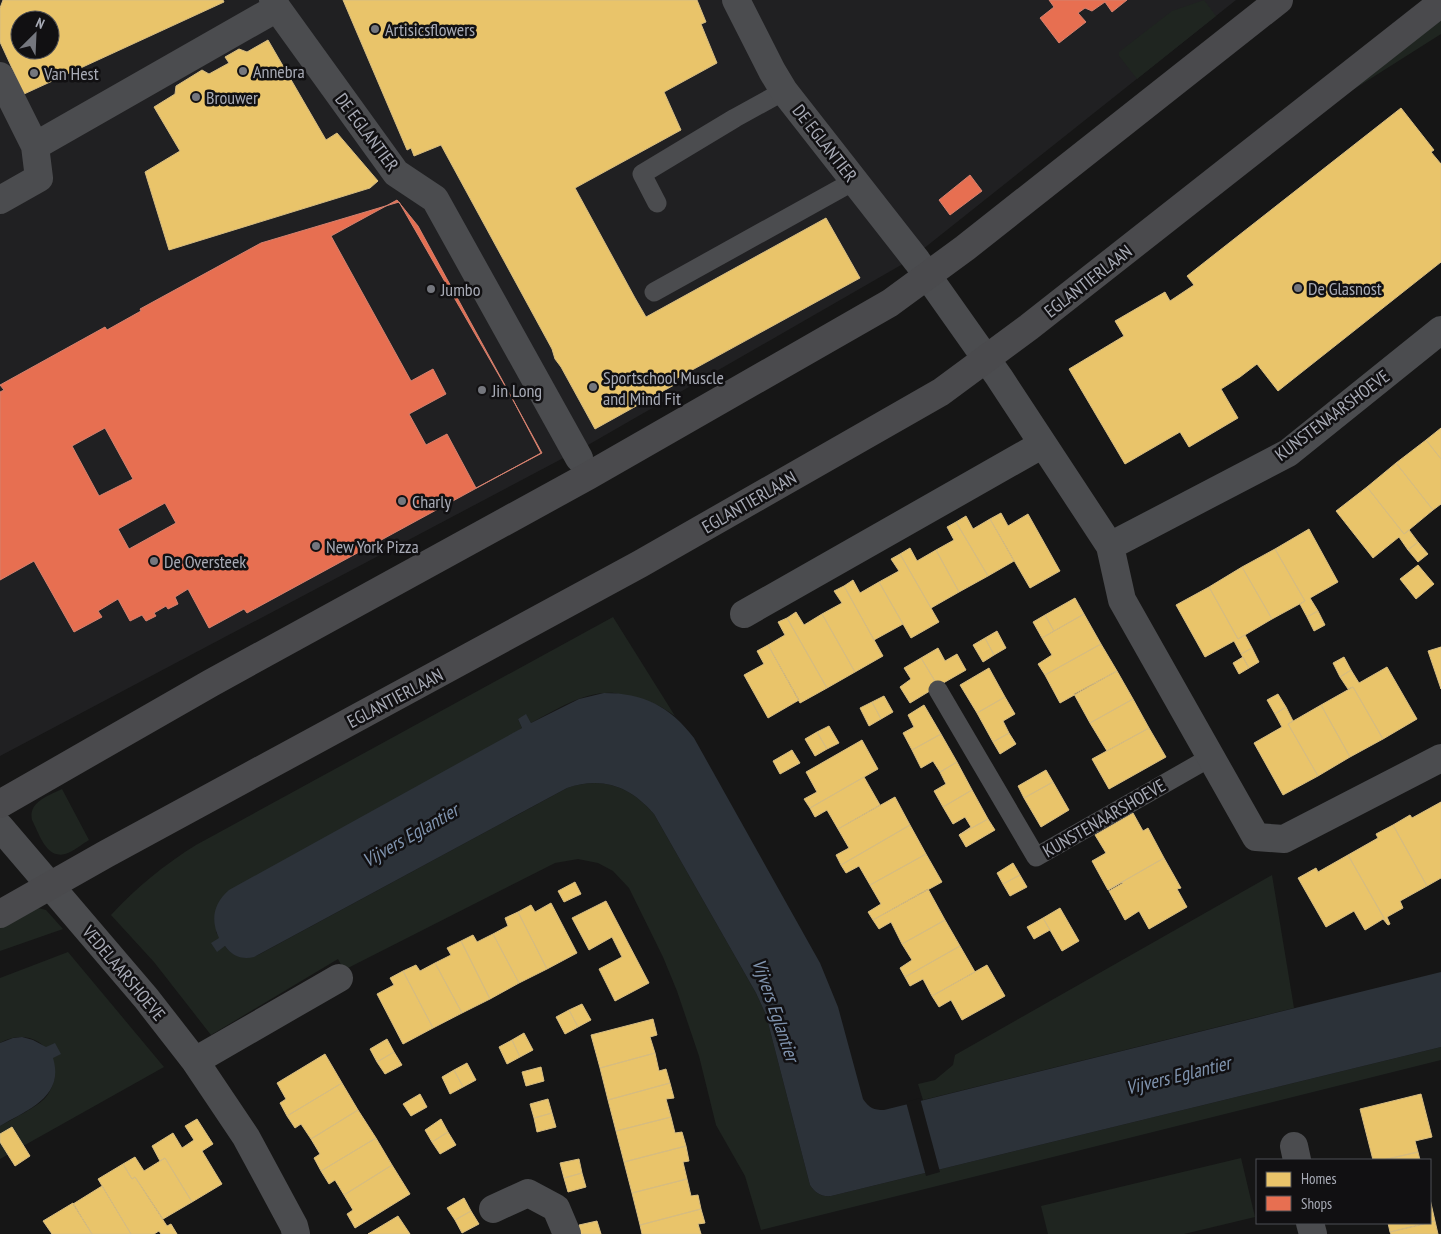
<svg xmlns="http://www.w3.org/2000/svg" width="1441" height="1234" font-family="'PT Sans Narrow',sans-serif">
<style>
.built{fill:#202022;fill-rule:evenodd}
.green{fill:#1f2520}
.water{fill:#2c3239}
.pier{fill:#161616}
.homes{fill:#e9c46a;stroke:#d6bc81;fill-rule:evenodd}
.shops{fill:#e76f51;stroke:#d4816f;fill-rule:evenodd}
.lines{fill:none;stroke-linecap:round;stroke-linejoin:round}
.lane{stroke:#4b4c4f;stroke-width:19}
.street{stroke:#4b4c4f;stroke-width:28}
.secondary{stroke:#4a4a4d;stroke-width:28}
.poi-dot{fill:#75777e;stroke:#111012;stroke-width:2}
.labels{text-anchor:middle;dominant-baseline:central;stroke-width:5;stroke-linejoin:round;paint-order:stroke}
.poi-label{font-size:18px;fill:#a8abb6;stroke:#111012;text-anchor:start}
.street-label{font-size:18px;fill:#a8abb6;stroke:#111012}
.water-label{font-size:19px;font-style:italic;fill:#8195b0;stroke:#111012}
</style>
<rect width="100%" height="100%" fill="#161616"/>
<path class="built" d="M0,0H1236L908,261L588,445L0,756ZM20,20H50V50H20Z"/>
<path class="green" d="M1204,0L1216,16L1137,79L1119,56V52L1172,11Z
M1441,17V34L1351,91L1348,87Z
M613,617L675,716C658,704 652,702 633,698C626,696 620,694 614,693C584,691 556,710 531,723L526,715L518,719L522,728L216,932L220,938L215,948L217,951L225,946C233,957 246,960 258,955L567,788C602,776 630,786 654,814L756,993L766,1015L810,1185C815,1193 822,1197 831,1196L1441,1047V1060L761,1230L745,1176L716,1125L699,1056L677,991L663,957L629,888L613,871L598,863L578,859L555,863L344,970L338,959L211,1035L154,962L111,915C137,887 164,865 196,845Z
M62,789L89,840C82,844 73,852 65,854C46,859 39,833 32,820C28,802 48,796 62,789Z
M1272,875L1294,1008L923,1100L918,1084L935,1080L953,1065L955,1055Z
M34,907L46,910L63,929L0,951V925Z
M68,952L164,1067L0,1159V1126C11,1120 39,1106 46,1097C72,1063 37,1021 0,1043V978Z
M1241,1158L1255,1217L1184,1234H1048L1041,1206Z"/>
<path class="water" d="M604,693C643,693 670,706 694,738L820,963L838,1007L863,1099C869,1108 874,1110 884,1110L1441,972V1047L831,1196C822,1197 815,1193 810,1185L766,1015L756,993L654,814C630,786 602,776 567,788L254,957C242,960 232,956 225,946L217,952L211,943L219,938C210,919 214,903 229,890L522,728L518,719L526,714L531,723L579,699Z
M22,1037L33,1040L46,1047L55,1043L61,1054L53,1058C65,1097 27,1110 0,1126V1043L13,1038Z"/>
<path class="pier" d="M920,1098L940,1172L926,1176L906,1102Z"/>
<path class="homes" d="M3,0H223L224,2L24,94L0,42V8ZM20,20H50V50H20Z
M343,0H697L706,22L701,24L717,63L664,92L681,130L575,188L635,298L646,317L826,218L860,278L672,381L674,385L595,429L561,367L555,359L552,349L441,145L414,156L411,148L407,150Z
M268,40L326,140L337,133L378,181L370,188L169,250L145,172L180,151L154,107L175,94L176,86L202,70L209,74L229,63L225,57L239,49L247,52Z
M1401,108L1434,150L1431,152L1441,164V262L1278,391L1257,364L1240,377L1221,389L1238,418L1189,447L1180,432L1125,464L1069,369L1124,336L1115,321L1165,292L1170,301L1194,285L1187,276Z
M1441,428V459L1426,440Z
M1426,440L1441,459V504L1433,510L1396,463Z
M1396,463L1433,510L1404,534L1367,487Z
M1367,487L1404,534L1409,530L1418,542L1408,550L1399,537L1373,558L1336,511Z
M1001,513L1008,526L1028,514L1060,571L1030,588L990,519Z
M966,516L973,529L990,519L1014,561L988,576L956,522Z
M956,522L988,576L959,592L936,550L954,540L947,527Z
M1309,529L1338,582L1310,598L1318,611L1307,617L1300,604L1305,601L1275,549Z
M1418,542L1428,554L1418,562L1408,550Z
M910,548L917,561L936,550L959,592L931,608L900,554Z
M1275,549L1305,601L1272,619L1242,567Z
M900,554L939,622L911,638L879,582L899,571L891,559Z
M1418,565L1434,584L1416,599L1400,579Z
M1242,567L1272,619L1238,639L1209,587Z
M853,580L860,593L879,582L903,624L874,640L844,586Z
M844,586L883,656L855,672L822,614L842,603L834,591Z
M1209,587L1238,639L1245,635L1252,648L1241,654L1234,641L1205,657L1176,605Z
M1075,598L1084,614L1054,631L1045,615Z
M1318,611L1325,625L1314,631L1307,617Z
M796,612L804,625L822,614L855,672L827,688L787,618Z
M1084,614L1101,644L1045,675L1038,664L1052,655L1042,638Z
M1045,615L1054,631L1042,638L1033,622Z
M787,618L827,688L800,703L768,645L785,635L778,622Z
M997,631L1006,648L994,655L985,638Z
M985,638L994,655L983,662L973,645Z
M1101,644L1117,671L1060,703L1045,675Z
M768,645L799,700L768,718L744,675L764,664L757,651Z
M1441,647V689L1428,651Z
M938,648L945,661L957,654L966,670L938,686L921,658Z
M1252,648L1259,662L1249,668L1241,654Z
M1243,657L1249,668L1239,674L1233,663Z
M1344,657L1351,670L1340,677L1333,663Z
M921,658L938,686L910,703L900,687L911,679L904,668Z
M1387,667L1417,719L1383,739L1353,687L1348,689L1340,677L1351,670L1359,683Z
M989,668L1005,697L977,713L960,685Z
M1117,671L1133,699L1090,723L1074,694Z
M1353,687L1383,739L1350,757L1321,705Z
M1278,694L1286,707L1275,714L1267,700Z
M884,696L893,712L881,719L872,702Z
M1005,697L1015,714L1003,721L1009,733L993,742L977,713Z
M1133,699L1149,728L1107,751L1090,723Z
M872,702L881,719L869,726L860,708Z
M924,705L941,734L912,750L903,733L914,727L908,715Z
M1321,705L1350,757L1318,776L1288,724Z
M1286,707L1293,721L1288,724L1318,776L1283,795L1254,743L1282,727L1275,714Z
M829,726L839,743L827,749L817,732Z
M1149,728L1166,757L1109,789L1092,759Z
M817,732L827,749L815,756L805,739Z
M1009,733L1016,744L1000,754L993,742Z
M941,734L957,762L940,772L933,761L921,768L912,750Z
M862,740L878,769L810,808L804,799L817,792L806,772Z
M792,750L800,763L780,774L773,761Z
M957,762L972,790L943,807L934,791L946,784L940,772Z
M1046,770L1053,782L1024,798L1018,786Z
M864,777L880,805L838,829L827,810L815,817L810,808Z
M1053,782L1069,810L1041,827L1024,798Z
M972,790L988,819L959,835L971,827L965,817L953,824L943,807Z
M895,797L910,825L841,865L836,855L849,848L838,829Z
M1441,802V878L1427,886L1393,825L1410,815L1412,818Z
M1133,813L1143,831L1148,828L1164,858L1108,890L1092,861L1106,853L1095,835Z
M988,819L995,830L966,847L959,835Z
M910,825L926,854L870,885L859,866L846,873L841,865Z
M1393,825L1427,886L1400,901L1403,908L1387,917L1390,924L1388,925L1348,855L1378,838L1376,834Z
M926,854L942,882L873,920L868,912L881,904L870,885Z
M1348,855L1388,925L1383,919L1365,930L1354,911L1326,927L1298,878L1316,868L1318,872Z
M1164,858L1181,888L1177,889L1187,907L1149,929L1139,911L1125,920L1109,891L1123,883L1122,882L1108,890Z
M1013,863L1020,875L1003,884L997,873Z
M1020,875L1027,887L1010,896L1003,884Z
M575,882L581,894L564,902L558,891Z
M928,889L945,920L902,944L891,922L879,929L873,920Z
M606,901L649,983L615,1001L599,969L622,957L612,937L589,950L572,918Z
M551,903L577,953L547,969L518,912L531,905L535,912Z
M1060,908L1079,941L1062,951L1043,918Z
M518,912L547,969L519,983L493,934L508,926L505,918Z
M1043,918L1050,930L1034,939L1027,927Z
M945,920L960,946L905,977L900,968L912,960L902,944Z
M493,934L519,983L490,999L461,941L473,935L477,942Z
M461,941L490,999L462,1013L435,963L451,955L447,948Z
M960,946L975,972L932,996L923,979L910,986L905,977Z
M435,963L462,1013L433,1028L403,971L416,965L420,971Z
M987,965L1005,996L962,1020L951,1000L939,1007L932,996Z
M403,971L433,1028L403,1044L377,994L394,985L390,978Z
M582,1004L591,1020L578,1027L569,1010Z
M569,1010L578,1027L565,1034L556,1017Z
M653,1019L657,1035L650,1037L655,1053L600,1068L591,1035Z
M524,1033L533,1050L520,1057L512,1040Z
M387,1039L394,1052L377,1062L370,1049Z
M512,1040L520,1057L507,1064L499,1047Z
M394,1052L402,1065L385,1074L377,1062Z
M655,1053L659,1071L666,1069L670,1083L608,1100L600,1068Z
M325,1054L342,1083L287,1116L280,1103L286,1099L277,1083Z
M467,1063L476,1080L463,1087L454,1070Z
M541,1067L544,1081L526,1086L522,1072Z
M454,1070L463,1087L450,1094L442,1077Z
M342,1083L358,1110L311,1139L301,1124L295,1128L287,1116Z
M670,1083L674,1098L666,1099L671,1117L616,1131L608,1100Z
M420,1094L427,1107L411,1116L403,1104Z
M1421,1094L1432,1137L1415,1141L1418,1152L1383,1160H1373L1360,1109Z
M548,1099L552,1113L534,1118L530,1104Z
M358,1110L376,1138L321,1171L314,1158L320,1154L311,1139Z
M552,1113L556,1127L537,1132L534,1118Z
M671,1117L675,1133L682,1132L686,1146L624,1162L616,1131Z
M197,1119L213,1144L202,1151L222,1184L192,1202L165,1158L160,1161L152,1146L173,1133L182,1148L194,1140L185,1126Z
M441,1119L448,1132L432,1142L425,1130Z
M12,1127L30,1156L15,1166L0,1142V1134Z
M448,1132L456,1145L440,1154L432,1142Z
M376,1138L392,1165L344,1195L335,1180L329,1184L321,1171Z
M686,1146L689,1161L683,1162L687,1179L632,1193L624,1162Z
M1418,1152L1420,1160H1383Z
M135,1157L144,1171L165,1158L192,1202L163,1219L135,1177L132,1179L123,1164Z
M579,1159L582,1173L564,1178L560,1163Z
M123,1164L132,1179L135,1177L167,1226L171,1224L177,1234H161L159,1231L154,1234H131L98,1179Z
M392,1165L410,1194L355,1228L347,1214L353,1210L344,1195Z
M582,1173L586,1187L568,1192L564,1178Z
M687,1179L691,1196L698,1195L701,1209L640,1225L632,1193Z
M102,1186L111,1201L131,1234H92L73,1204Z
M464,1198L471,1211L455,1220L447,1208Z
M1430,1199L1435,1221L1430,1222Z
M73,1203L92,1234H52L43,1221Z
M701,1209L705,1223L698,1224L701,1234H642L640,1225Z
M471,1211L479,1224L462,1233L455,1220Z
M398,1216L410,1234H368Z
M597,1221L601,1234H581L579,1225Z
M1435,1221L1438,1234H1391L1390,1232Z
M1388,1223H1428L1390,1232Z"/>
<path class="shops" d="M1049,0H1127L1112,12L1105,2L1092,11L1085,8L1078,13L1086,22L1059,43L1040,18L1054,7Z
M970,175L982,191L950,215L939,200Z
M397,200L418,226L542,453L476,488L447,434L426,445L409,414L446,394L433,369L411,381L331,236Z
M399,202L512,398L541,453L247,613L244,609L209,628L188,589L175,597L178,604L168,609L166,606L154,613L156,616L146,621L142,615L130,621L118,599L98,611L102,617L74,632L34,561L0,580V392L4,390L0,385L105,327L107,330L141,311L140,309L261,243ZM105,428L133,479L99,496L72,446ZM165,503L176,523L129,549L118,529Z"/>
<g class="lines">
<path class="lane" d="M657,203L642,174L735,118L784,91
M654,292L854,181
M938,690L1036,857L1211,757"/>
<path class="street" d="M273,0L277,8L396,173L435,199L579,458
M736,0L772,71L784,91L917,261L999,377L1110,546L1122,600L1256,837L1284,839L1441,758
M0,76L35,146
M0,200L39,178L35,146L277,8
M1110,546L1288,453L1441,330
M744,614L1043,444
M0,827L146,998L195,1061L246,1137L294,1226L296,1234
M195,1061L339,978
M1294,1146L1297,1160
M493,1209L528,1193L556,1208L567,1234
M1310,1223L1313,1234"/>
<path class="secondary" d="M0,804L211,683L588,476L890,303L965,248L1279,0
M0,914L106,854L640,564L941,392L1029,327L1441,3"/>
</g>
<g class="poi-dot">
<circle cx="375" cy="29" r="5"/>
<circle cx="243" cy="71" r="5"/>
<circle cx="34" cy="73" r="5"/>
<circle cx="196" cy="97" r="5"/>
<circle cx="1298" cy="288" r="5"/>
<circle cx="431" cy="289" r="5"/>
<circle cx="593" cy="387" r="5"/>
<circle cx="482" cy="390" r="5"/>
<circle cx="402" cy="501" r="5"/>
<circle cx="316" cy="546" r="5"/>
<circle cx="154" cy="561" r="5"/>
</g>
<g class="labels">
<g class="poi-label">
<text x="385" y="29">Artisicsflowers</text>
<text x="253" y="71">Annebra</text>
<text x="44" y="73">Van Hest</text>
<text x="206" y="97">Brouwer</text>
<text x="1308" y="288">De Glasnost</text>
<text x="441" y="289">Jumbo</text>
<text x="603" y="377">Sportschool Muscle<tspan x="603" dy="21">and Mind Fit</tspan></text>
<text x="492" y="390">Jin Long</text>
<text x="412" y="501">Charly</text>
<text x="326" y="546">New York Pizza</text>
<text x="164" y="561">De Oversteek</text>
</g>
<g class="street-label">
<text transform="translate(367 132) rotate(53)">DE EGLANTIER</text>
<text transform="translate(825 143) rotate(52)">DE EGLANTIER</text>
<text transform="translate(1088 281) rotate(-38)">EGLANTIERLAAN</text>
<text transform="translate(1332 415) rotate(-37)">KUNSTENAARSHOEVE</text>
<text transform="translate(749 502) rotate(-30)">EGLANTIERLAAN</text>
<text transform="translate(395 698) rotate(-28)">EGLANTIERLAAN</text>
<text transform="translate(1104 818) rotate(-30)">KUNSTENAARSHOEVE</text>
<text transform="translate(124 973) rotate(50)">VEDELAARSHOEVE</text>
</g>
<g class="water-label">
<text transform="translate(410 835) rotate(-30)">Vijvers Eglantier</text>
<text transform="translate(776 1010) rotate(71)">Vijvers Eglantier</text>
<text transform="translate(1178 1075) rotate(-14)">Vijvers Eglantier</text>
</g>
</g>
<rect x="1256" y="1159" width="175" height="65" fill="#111012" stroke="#4d4e54"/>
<rect x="1266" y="1172" width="25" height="15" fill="#e9c46a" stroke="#4d4e54"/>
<text x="1301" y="1184" font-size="15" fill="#a8abb6">Homes</text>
<rect x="1266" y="1196" width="25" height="15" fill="#e76f51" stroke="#4d4e54"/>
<text x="1301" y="1209" font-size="15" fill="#a8abb6">Shops</text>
<g transform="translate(35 35) rotate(24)"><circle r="24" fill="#111012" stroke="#4d4e54"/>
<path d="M0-4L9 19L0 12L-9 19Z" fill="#75777e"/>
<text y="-8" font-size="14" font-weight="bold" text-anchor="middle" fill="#a8abb6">N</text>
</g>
</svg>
